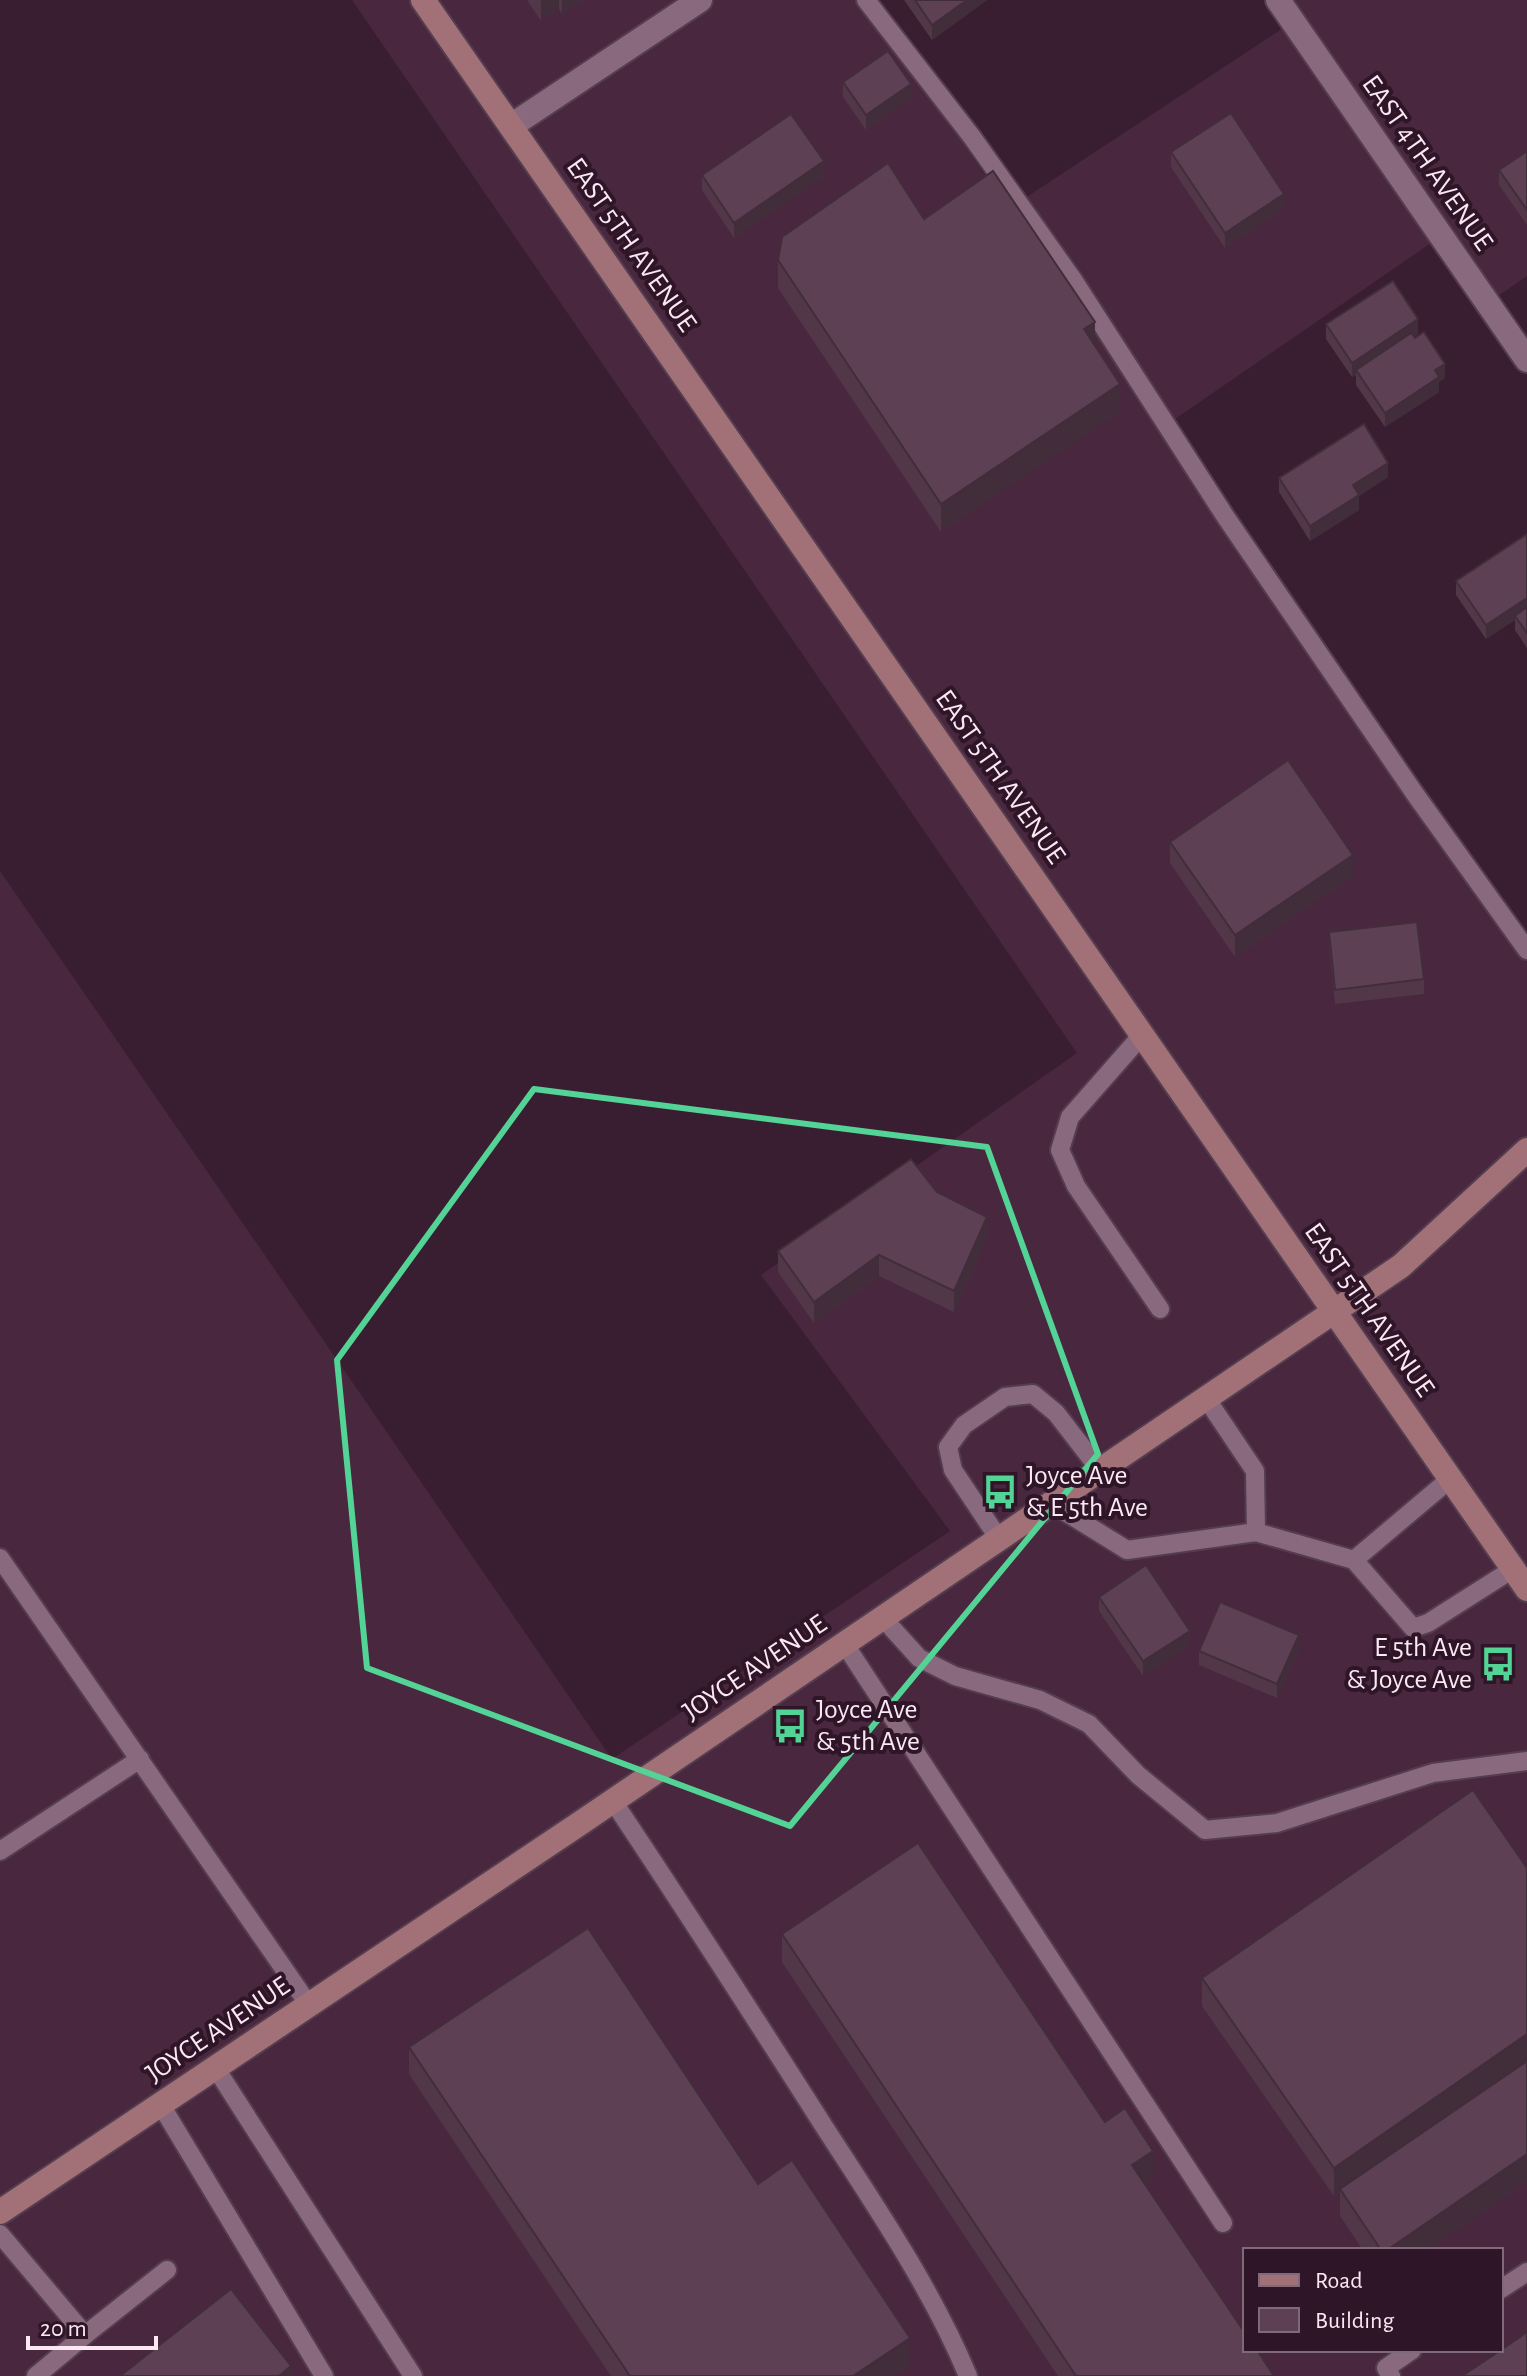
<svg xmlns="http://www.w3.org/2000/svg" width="1527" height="2376" font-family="'Alegreya Sans',sans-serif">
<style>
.built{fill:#49283f;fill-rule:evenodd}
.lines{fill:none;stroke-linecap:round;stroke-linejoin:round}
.lane-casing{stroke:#543d4e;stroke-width:22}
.street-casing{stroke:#543d4e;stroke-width:28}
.secondary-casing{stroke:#543d4e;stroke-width:28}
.lane{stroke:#89697e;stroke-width:18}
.street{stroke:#89697e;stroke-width:24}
.secondary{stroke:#a27177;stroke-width:24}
.wall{fill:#513748}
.shaded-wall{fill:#422d3b}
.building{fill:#5e4054;stroke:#422d3b;stroke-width:2}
.marked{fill:none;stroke:#54d396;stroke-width:6;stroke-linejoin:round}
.labels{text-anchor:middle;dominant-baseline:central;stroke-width:8;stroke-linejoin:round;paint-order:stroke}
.street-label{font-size:28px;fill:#fbe8f4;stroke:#2e1527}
.poi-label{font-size:28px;fill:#fbe8f4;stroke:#2e1527;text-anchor:start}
</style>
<rect width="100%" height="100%" fill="#391e31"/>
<path class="built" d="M352,0H871L1007,210L1297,19L1282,0H1527V276L1495,298L1450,230L1159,430L1527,962V2376H0V871L612,1759L950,1531L761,1275L1077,1053ZM1245,2250H1501V2350H1245Z"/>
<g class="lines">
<g class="lane-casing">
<path id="lane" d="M866,0L972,137L1074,281L1225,516L1415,794L1527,950
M1142,1035L1070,1117L1060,1150L1076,1186L1160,1309
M1206,1398L1255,1471L1256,1532
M1051,1503L1127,1550L1256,1532L1354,1560L1413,1628L1428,1623L1513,1569
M999,1539L953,1470L948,1447L964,1425L1005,1397L1033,1394L1056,1413L1100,1470
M0,1558L309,2005
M1354,1560L1450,1479
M882,1617L919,1658L955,1676L1040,1700L1089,1724L1138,1775L1205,1830L1277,1823L1433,1773L1527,1761
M844,1643L1223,2223
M613,1801C685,1909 755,2018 825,2128C875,2205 933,2291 968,2376
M0,1851L140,1759
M215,2067L413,2376
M161,2105L324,2376
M0,2234L85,2335L167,2270
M1501,2289L1527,2272
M36,2376L85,2335
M1391,2376L1386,2368L1412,2350"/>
</g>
<g class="street-casing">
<path id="street" d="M1278,0L1527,360
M511,126L700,0"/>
</g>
<g class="secondary-casing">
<path id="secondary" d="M423,0L1527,1589
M0,2212L576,1826L1401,1266L1527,1150"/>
</g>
<use href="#lane" class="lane"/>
<use href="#street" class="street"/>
<use href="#secondary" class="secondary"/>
</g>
<path class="wall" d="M527,0H583L562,14L559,9L541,21Z
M904,0H987L932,40Z
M843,82L911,98L866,130L843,97Z
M1527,151V225L1499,185V170Z
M1171,152L1284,209L1225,248L1171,167Z
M702,175L824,176L734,238L702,190Z
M924,219L1095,346L1120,411L941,532L778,288V260Z
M1326,324L1418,334L1414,337L1445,378L1439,382V392L1385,427L1356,385V375L1352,377L1326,339Z
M1388,477L1359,496V510L1310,541L1279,492V478Z
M1527,534V648L1515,630V620L1486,639L1456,595V581Z
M1170,842L1353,876L1235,957L1170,863Z
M1329,932L1424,979V994L1335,1004L1329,946Z
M937,1192L987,1238L954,1312L879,1276L814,1323L778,1272V1251Z
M1099,1597L1190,1646L1143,1676L1099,1611Z
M1299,1649L1277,1698L1199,1665V1651Z
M1527,1868V2181L1427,2250H1363L1340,2216V2192L1334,2196L1202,2006V1978Z
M782,1934L1105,2122L1153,2178L1145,2184L1274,2376H1058L782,1962Z
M409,2047L910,2365L894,2376H611L409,2074Z"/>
<path class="shaded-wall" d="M541,0H559V9L541,21Z
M562,0H583L562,14Z
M967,0H987L932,40V25Z
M911,84V98L866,130V115Z
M824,161V176L734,238V223Z
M1284,194V209L1225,248V233Z
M1418,319V334L1358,373L1356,370V375L1352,377V363Z
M1095,322V349L1084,329Z
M1445,364V378L1439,382V392L1385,427V413L1435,370Z
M1120,384V411L941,532V504Z
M1388,463V477L1359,496V510L1310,541V526L1353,485Z
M1527,598V612L1515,616V620L1486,639V625Z
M1353,855V876L1235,957V935Z
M987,1217V1238L954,1312V1291Z
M879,1255V1276L814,1323V1302Z
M1190,1631V1646L1143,1676V1661Z
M1299,1635V1649L1277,1698V1684Z
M1527,2034V2061L1340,2189V2192L1334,2196V2168Z
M1153,2151V2178L1132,2192V2165Z
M1527,2154V2181L1427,2250H1387Z
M910,2338V2365L894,2376H853Z
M291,2366V2376H279Z"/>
<path class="building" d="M915,0H967L932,25Z
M888,51L911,84L866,115L843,82Z
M1231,113L1284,194L1225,233L1171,152Z
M791,114L824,161L734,223L702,175Z
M1527,151V210L1499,170Z
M888,163L924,219L993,171L1095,322L1084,329L1120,384L941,504L778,260L782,237Z
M1393,281L1418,319L1352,363L1326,324Z
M1424,332L1445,364L1435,370L1439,377L1385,413L1356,370L1411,333L1415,338Z
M1364,424L1388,463L1353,485L1359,495L1310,526L1279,478Z
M1527,534V598L1486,625L1456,581Z
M1527,607V633L1515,616Z
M1288,760L1353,855L1235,935L1170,842Z
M1417,922L1424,979L1335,990L1329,932Z
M911,1159L937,1192L987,1217L954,1291L879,1255L814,1302L778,1251Z
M1146,1565L1190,1631L1143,1661L1099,1597Z
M1220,1602L1299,1635L1277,1684L1199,1651Z
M1473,1790L1527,1868V2034L1334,2168L1202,1978Z
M918,1843L1105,2122L1125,2108L1153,2151L1132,2165L1245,2333V2350H1257L1274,2376H1076L782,1934Z
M588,1928L758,2184L792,2160L910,2338L853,2376H630L409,2047Z
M1527,2061V2154L1387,2250H1381L1340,2189Z
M231,2289L291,2366L279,2376H120Z
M1527,2332V2376H1462L1501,2350Z"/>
<path class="marked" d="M534,1089L987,1147L1098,1454L790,1826L367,1668L337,1360Z"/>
<defs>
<g id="bus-bare" transform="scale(2.76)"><path d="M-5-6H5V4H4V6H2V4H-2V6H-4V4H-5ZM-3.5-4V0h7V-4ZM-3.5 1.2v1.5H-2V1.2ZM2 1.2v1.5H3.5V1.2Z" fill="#54d396" stroke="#2e1527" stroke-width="2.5" paint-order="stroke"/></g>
</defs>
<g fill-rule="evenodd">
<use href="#bus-bare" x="1000" y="1492"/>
<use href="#bus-bare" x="1498" y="1664"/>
<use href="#bus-bare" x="790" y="1726"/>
</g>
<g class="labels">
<g class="street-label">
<text transform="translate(1427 163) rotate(55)">EAST 4TH AVENUE</text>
<text transform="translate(631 245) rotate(55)">EAST 5TH AVENUE</text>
<text transform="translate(1000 777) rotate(55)">EAST 5TH AVENUE</text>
<text transform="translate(1369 1310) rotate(55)">EAST 5TH AVENUE</text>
<text transform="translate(755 1668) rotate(-34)">JOYCE AVENUE</text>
<text transform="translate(218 2030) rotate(-34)">JOYCE AVENUE</text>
</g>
<g class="poi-label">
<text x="1026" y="1476">Joyce Ave<tspan x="1026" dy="32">&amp; E 5th Ave</tspan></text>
<text x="1472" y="1648" text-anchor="end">E 5th Ave<tspan x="1472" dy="32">&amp; Joyce Ave</tspan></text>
<text x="816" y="1710">Joyce Ave<tspan x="816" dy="32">&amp; 5th Ave</tspan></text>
</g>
</g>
<rect x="1243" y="2248" width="260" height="104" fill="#2e1527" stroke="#806979" stroke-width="2"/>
<rect x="1259" y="2274" width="40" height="12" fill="#a27177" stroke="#806979" stroke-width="2"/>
<text x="1315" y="2288" font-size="24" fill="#fbe8f4">Road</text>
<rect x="1259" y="2308" width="40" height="24" fill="#5e4054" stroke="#806979" stroke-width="2"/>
<text x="1315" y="2328" font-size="24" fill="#fbe8f4">Building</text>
<path d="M28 2336v12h128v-12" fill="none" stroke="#fbe8f4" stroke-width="4"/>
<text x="40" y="2336" font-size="24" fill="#fbe8f4" stroke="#2e1527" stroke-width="6" paint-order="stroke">20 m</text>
</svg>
